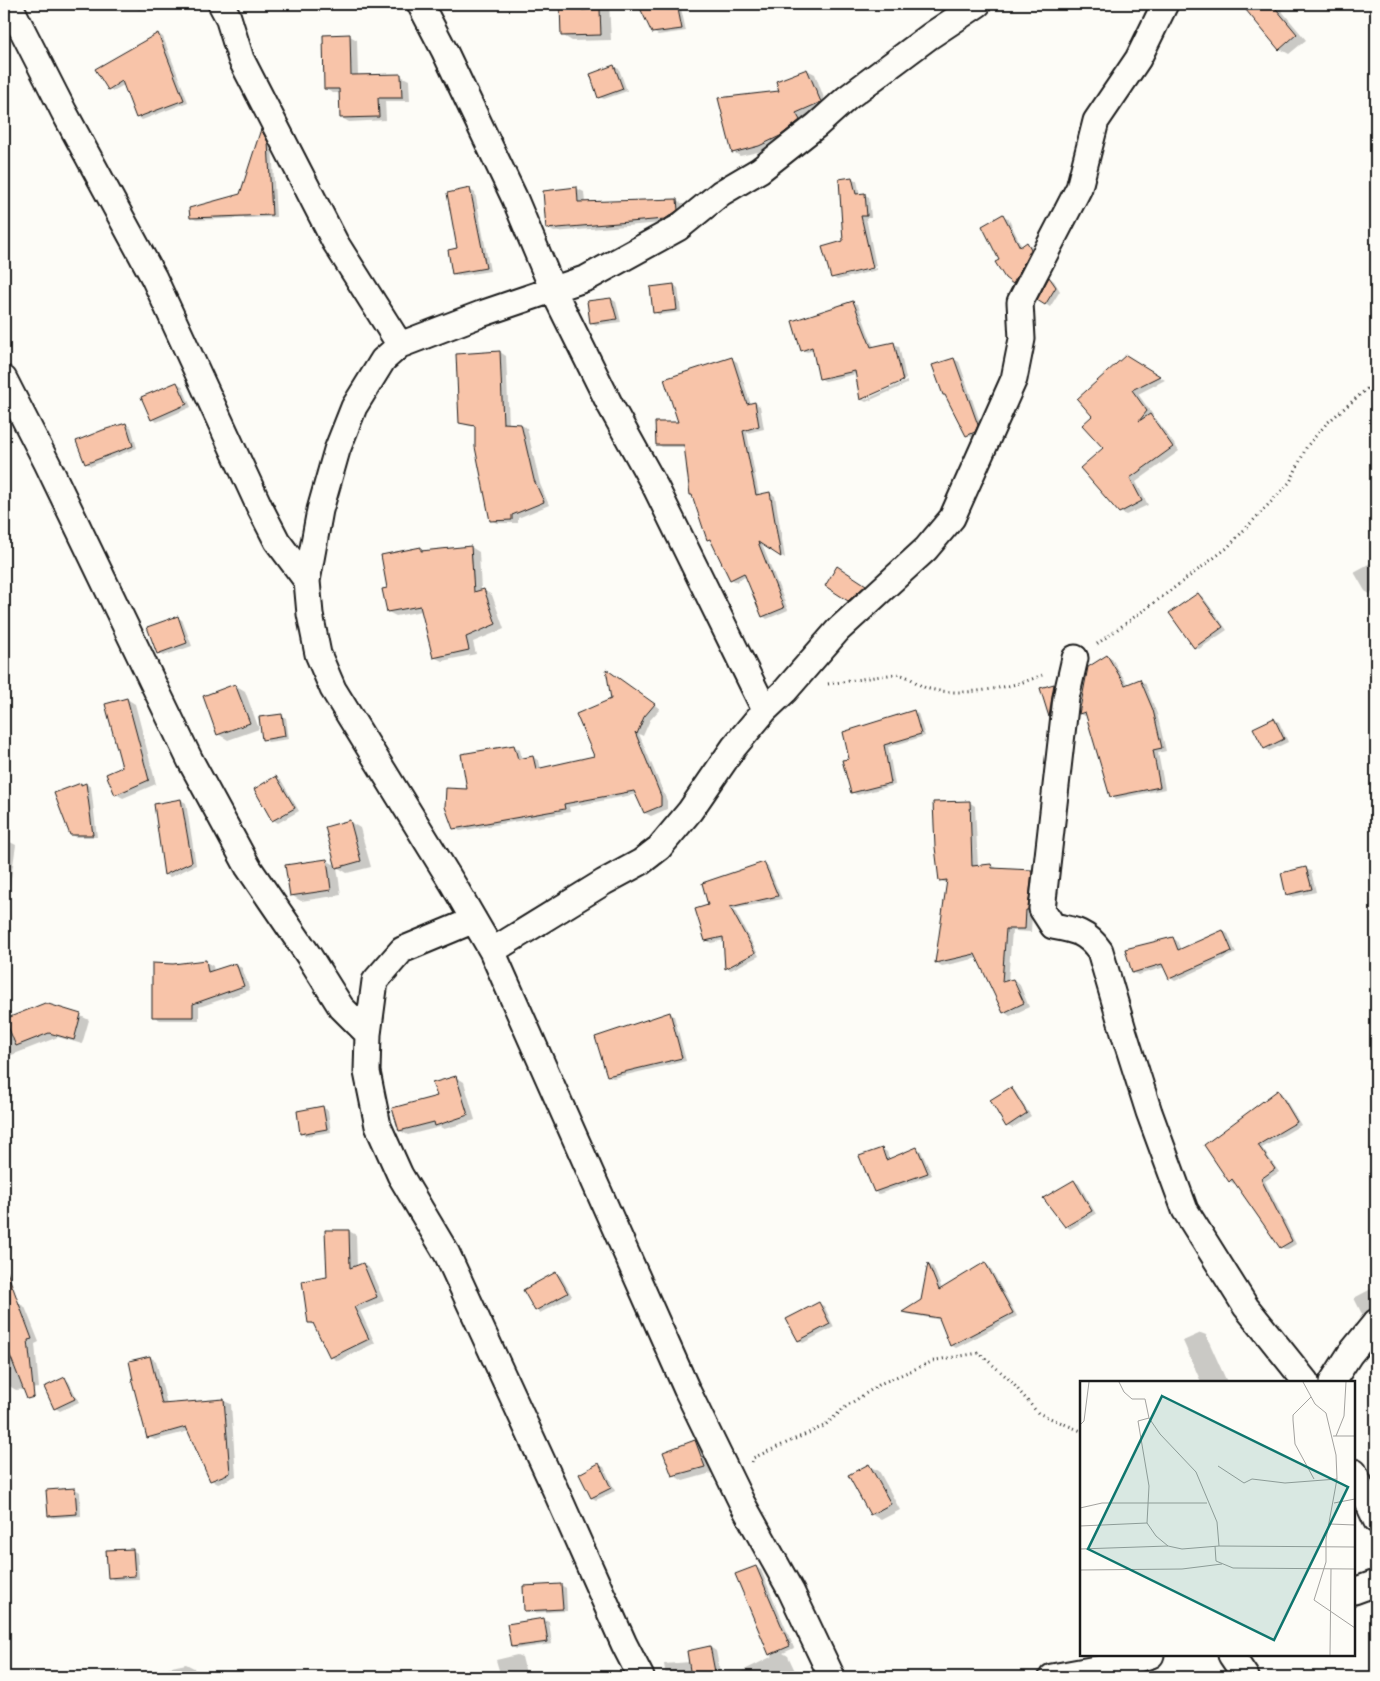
<svg xmlns="http://www.w3.org/2000/svg" width="1380" height="1681" font-family="Pangolin,sans-serif">
<style>
.shadow{fill:#0003}
.building{fill:#f8c4a9;stroke:#1c1c1c}
.lines{fill:none;stroke-linecap:round;stroke-linejoin:round}
.street-casing{stroke:#1c1c1c;stroke-width:29}
.path{stroke:#1c1c1c;stroke-width:3;stroke-dasharray:1 4;stroke-linecap:butt}
.street{stroke:#fdfcf7;stroke-width:25}
.inset-road{fill:none;stroke:#a3a29f;stroke-width:1}
.view{fill:#0f766e;fill-opacity:0.15;stroke:#0f766e;stroke-width:2.5}
.inset-edge{fill:none;stroke:#1c1c1c;stroke-width:2.5}
</style>
<rect width="100%" height="100%" fill="#fdfcf7"/>
<filter id="ink" filterUnits="userSpaceOnUse"><feTurbulence type="fractalNoise" baseFrequency=".02" numOctaves="2"/><feDisplacementMap in="SourceGraphic" scale="10" xChannelSelector="R" yChannelSelector="G"/><feConvolveMatrix kernelMatrix="1 2 1 2 8 2 1 2 1" color-interpolation-filters="sRGB"/></filter>
<g filter="url(#ink)">
<path class="shadow" d="M133,4H155L139,10L134,7Z
M561,4H609L611,40L572,41L562,35Z
M639,4H680L686,31L658,35L653,32Z
M1243,4H1291L1281,10L1306,40L1289,54L1280,49Z
M158,34L163,37L188,102L142,120L137,117L124,85L113,91L109,89Z
M350,36L357,40L358,76H401L409,80L410,101H385L386,120L349,122L342,118L341,93H333L325,89Z
M614,67L619,69L627,91L604,99L599,97Z
M807,70L815,74L827,106L803,117L806,125L767,150L740,156L733,152L781,92Z
M262,131L266,134L272,146L276,217L196,220L191,217L241,195Z
M852,178L857,181L860,195H865L869,197L871,218H866L876,266L834,276V278L832,277L845,242L840,180Z
M576,188L584,192L585,203L677,200L684,205L685,214L673,222L554,232L547,228Z
M470,190L475,193L490,271L458,276L453,274Z
M1003,216L1008,218L1022,247L1027,244L1032,246L1036,252L1018,285L1006,277L1001,260Z
M877,268V270L837,280L834,278Z
M1050,278L1054,281L1060,291L1050,307L1039,300Z
M674,285L678,288L681,312L659,315L655,312Z
M611,299L616,302L621,322L596,325L592,323Z
M853,302L858,305L872,343L875,348L894,344L899,346L906,379L864,398V400L907,381V384L866,402L862,400L856,374L825,381L820,378L814,350L807,352L802,350Z
M500,352L506,356L509,425H521L527,428L540,484L549,505L518,518V523H497L491,520L476,427L466,425L460,422Z
M1126,357L1165,380L1138,394L1153,415L1152,417L1157,420L1179,451L1136,482L1148,505L1126,515L1120,512L1104,449L1094,416Z
M732,359L737,362L751,405L755,403L760,406L764,429L747,433L759,495L770,493L775,496L785,558L761,542L788,610L767,619L763,616L747,576L736,582L731,579L712,541L708,539L694,497L691,495L686,447H662L657,444L680,423Z
M954,359L959,362L982,428L979,434L972,437L967,435L947,396L944,395Z
M177,383L182,386L191,407L157,422L152,419Z
M126,425L131,427L137,448L91,466L86,463Z
M471,547L479,552L481,591L483,590L492,595L504,629L473,642L476,654L442,661L434,657L422,611L396,616L388,612L389,589L420,548L427,552Z
M1376,560V590L1370,594L1365,591L1354,572Z
M838,568L870,588L854,603L849,600Z
M1198,594L1203,597L1227,630L1199,649L1194,647Z
M177,618L182,620L192,646L163,656L158,653Z
M1107,657L1112,659L1128,685L1140,681L1145,683L1157,714L1166,751L1158,753L1165,789L1116,799L1111,796L1087,715L1084,716L1080,714L1089,668Z
M613,674L660,709L650,720L643,736L639,734L667,801V809L651,816L645,813L637,794L569,807L570,812L460,831L454,828L469,791L514,746L520,750L522,759L533,757L539,761L541,769L596,757L612,700Z
M235,685L245,691L259,729L228,740L218,734Z
M1054,685L1059,688L1054,718L1050,716L1042,689Z
M127,699L135,704L156,784L123,798L116,794L123,768Z
M914,712L918,714L925,736L888,747L895,785L857,795L852,792L850,759Z
M281,715L286,718L289,739L268,742L264,739Z
M1274,719L1279,722L1288,742L1269,751L1265,748Z
M276,777L281,780L299,811L278,823L273,820Z
M80,784L82,785L86,784L91,787L97,837H76L71,834Z
M181,800L186,803L196,865L170,877L165,874Z
M969,802L975,806L978,867L991,865L997,868L1032,871L1038,874L1032,913L1031,932L1012,931L1008,981L1013,980L1019,983L1029,1007L1010,1016L1004,1012L978,958L942,966L937,963L948,884L940,880Z
M350,822L360,828L371,867L347,873L337,867L341,895L301,901L291,895L326,860L337,866Z
M4,841L10,842L16,845L9,892L4,891Z
M764,863L768,866L782,899L734,909L759,956L731,970L726,968L724,940L711,943L706,940L709,905Z
M1306,869L1311,871L1316,892L1292,897L1288,894Z
M1223,931L1228,934L1236,953L1175,981L1170,978L1165,967L1138,975L1133,972L1172,938L1177,941L1181,950Z
M206,962L213,966L214,972L235,964L242,968L250,990L199,1007V1020H160L153,1016L173,965Z
M45,1005L81,1016L89,1020L82,1044L58,1037L4,1058V1021Z
M670,1013L674,1016L686,1061L613,1078L608,1076Z
M456,1077L464,1082L475,1120L444,1129L440,1127L408,1135L400,1131L438,1097Z
M1011,1088L1015,1091L1031,1116L1012,1128L1007,1126Z
M1278,1091L1282,1094L1301,1125L1262,1148L1279,1172L1265,1181L1296,1244L1286,1250L1281,1247L1236,1182L1234,1184L1230,1181Z
M323,1108L328,1110L331,1132L306,1136L301,1133Z
M882,1149L887,1152L889,1160L917,1149L921,1151L932,1175L879,1194L875,1192Z
M1074,1181L1079,1184L1096,1214L1070,1229L1065,1226Z
M349,1231L356,1235L357,1267L363,1264L370,1269L384,1301L360,1311L375,1343L338,1361L331,1357L317,1327L309,1322Z
M985,1264L990,1267L1017,1316L956,1348L951,1345L941,1320L908,1314L904,1312L922,1301L929,1265L933,1267L942,1289Z
M556,1273L561,1276L572,1296L540,1313L536,1310Z
M1373,1288L1376,1290V1311L1367,1318L1363,1316L1354,1298Z
M18,1303L25,1307L39,1342L35,1344L39,1388L16,1390L9,1386L6,1360L4,1361V1309Z
M819,1304L824,1306L834,1327L803,1343L798,1340Z
M1201,1333L1206,1335L1227,1382H1201L1183,1341Z
M150,1357L156,1361L167,1405L224,1401L231,1404L236,1476L218,1484L211,1480L189,1431L155,1440L148,1437Z
M65,1379L69,1382L79,1402L60,1411L55,1408Z
M694,1441L705,1447L715,1472L683,1481L673,1475Z
M599,1465L604,1467L615,1491L596,1500L592,1498Z
M869,1466L879,1471L900,1510L881,1520L871,1514Z
M75,1489L80,1492L81,1516L53,1518L49,1515Z
M132,1550L137,1553L139,1579L114,1580L109,1577Z
M756,1567L761,1570L794,1648L783,1653L788,1656L796,1673L788,1677H730L773,1656L770,1654Z
M561,1585L566,1588L567,1611L530,1613L526,1611Z
M544,1620L549,1622L552,1644L516,1649L512,1647Z
M710,1647L716,1651L721,1677H666L664,1664L690,1662Z
M517,1655L522,1657L527,1677H501L496,1660Z
M186,1664L194,1668L197,1677H124Z"/>
<path class="building" d="M560,4H582V10L600,9L601,35L561,36Z
M638,4H677L682,29L652,33Z
M1241,4H1272L1297,34L1279,50Z
M158,33L184,100L136,118L122,81L108,90L95,69Z
M350,34L351,75L401,74L402,98H378L379,117L340,118L339,89H324L323,35Z
M614,65L623,89L598,98L590,74Z
M807,69L821,102L796,113L800,120L780,136L759,146L732,153L718,98L779,91L776,81Z
M261,129L268,142L272,215L190,218L189,208L240,194Z
M852,177L856,194L865,193L867,216H861L873,268L831,278L822,247L843,241L839,179Z
M577,187L578,202L677,199L678,210L665,219L546,229L543,191Z
M470,188L486,268L452,274L448,250L457,248L447,193Z
M1003,214L1020,247L1027,242L1031,249L1013,284L1005,278L995,262L999,260L982,226Z
M1049,277L1056,287L1045,305L1037,300Z
M674,284L677,310L653,313L650,287Z
M611,298L617,319L590,323L587,301Z
M853,301L871,347L894,342L903,381L860,400L855,371L819,379L812,347L801,351L792,321Z
M500,351L503,423L521,424L534,480L544,502L512,515V520L490,521L475,447V426L459,423L456,354Z
M1126,355L1160,376L1132,390L1147,411L1139,421L1150,414L1173,447L1130,478L1142,501L1119,513L1080,468L1103,448L1082,425L1092,416L1077,399Z
M732,357L747,404L755,402L759,426L743,431L756,495L770,492L781,557L758,542L784,608L762,617L744,573L730,580L710,539L707,540L692,495H690L684,445H656L655,422H678L664,379Z
M954,358L978,425L975,432L966,436L945,395H943L932,365Z
M177,382L187,404L151,420L141,397Z
M126,423L133,446L85,464L76,441L103,430Z
M471,546L474,592L484,589L496,624L466,637L469,650L433,658L420,606L387,612L382,589L387,588L381,555L421,547V551Z
M837,566L866,585L848,601L825,586Z
M1198,593L1223,627L1194,648L1169,613Z
M178,616L187,643L157,654L147,627Z
M1107,655L1125,685L1140,679L1153,710L1162,748L1153,750L1160,787L1110,797L1085,712L1079,714L1088,667Z
M606,669L655,704L644,717L637,734L635,732L661,796V806L644,813L634,791L564,804L565,809L453,829L445,807L446,788L467,789L461,754L514,745L518,759L533,756L536,769L594,756L576,714L611,699Z
M235,684L250,723L217,735L203,696Z
M1054,684L1052,696L1049,717L1040,688Z
M127,698L149,780L115,795L106,774L122,767L105,704Z
M914,710L921,734L884,745L891,783L851,793L842,760L849,759L843,732Z
M282,714L285,736L262,740L259,717Z
M1274,718L1284,739L1264,749L1253,728Z
M276,776L295,808L272,821L254,789Z
M81,783V785L86,783L93,835H70L54,793Z
M181,799L192,862L164,875L154,804Z
M970,801L972,866L991,864L992,868L1032,870L1028,910H1026L1025,929H1006L1002,982L1013,979L1024,1003L1003,1013L975,954L935,963L947,880L939,881L935,847L933,802Z
M350,820L361,861L336,868L325,827Z
M327,859L331,890L290,896L285,865Z
M764,862L778,896L730,907L755,953L725,969L723,937L705,941L695,909L708,905L702,883Z
M1306,867L1312,889L1286,895L1281,873Z
M1223,930L1232,951L1169,979L1162,964L1132,973L1125,949L1173,937L1178,950Z
M206,960L208,972L236,963L244,986L193,1004V1017H152V963L173,964Z
M45,1003L81,1014L74,1040L49,1033L16,1046L5,1019Z
M670,1012L682,1058L607,1076L595,1037Z
M456,1076L468,1115L435,1126L434,1122L399,1131L392,1108L437,1096L432,1083Z
M1011,1087L1027,1113L1006,1127L990,1100Z
M1278,1090L1297,1122L1258,1145L1275,1169L1261,1179L1292,1241L1280,1248L1232,1179L1229,1182L1204,1145Z
M323,1106L327,1129L300,1134L297,1111Z
M917,1147L928,1173L874,1192L859,1156L882,1148L886,1160Z
M1074,1180L1092,1211L1065,1227L1043,1198Z
M325,1230H349L350,1268L363,1263L377,1297L354,1307L369,1339L330,1358L313,1323H308L302,1281L327,1277Z
M985,1262L1013,1313L950,1346L939,1318L902,1312L921,1300L928,1263L939,1290Z
M4,1269H6L32,1339L28,1340L34,1397L27,1399L4,1340Z
M556,1272L568,1293L535,1311L523,1290Z
M819,1302L830,1324L798,1341L786,1319Z
M150,1356L162,1404L224,1399L230,1473L210,1481L186,1427L147,1438L132,1381L133,1380L129,1361Z
M65,1377L75,1399L54,1409L44,1387Z
M695,1440L705,1467L672,1476L663,1452Z
M599,1463L611,1488L591,1498L579,1474Z
M869,1464L891,1504L870,1515L848,1475Z
M75,1488L77,1514L48,1516L46,1490Z
M133,1549L135,1576L108,1578L106,1550Z
M756,1566L790,1646L769,1655L735,1574Z
M561,1584L563,1609L524,1611L523,1586Z
M544,1618L548,1642L511,1647L507,1624Z
M710,1646L716,1677H691L687,1651Z"/>
<g class="lines">
<g class="street-casing">
<path id="street" d="M9,4L64,112L154,278L260,508L277,541L307,581
M221,4L228,17L241,59L335,242L400,345
M420,4L444,50L514,197L553,290L610,405L656,488L765,710
M4,379L47,463L190,760L248,867L309,956L341,1007L368,1034
M1075,658L1066,698L1042,909L1053,926C1075,930 1087,932 1100,951L1124,1033L1149,1112L1185,1210L1246,1307L1306,1382
M474,920L402,950L375,981L368,1034L367,1072L378,1126L400,1175L447,1254L555,1489L624,1644L641,1677
M492,951L604,882L641,862L659,848L690,811L734,747L765,710L785,691L838,630L926,549L952,518L1014,379L1022,339L1020,302L1079,188L1096,121L1138,59L1165,4
M1332,1382L1350,1354L1376,1322
M1354,1472L1376,1520
M1354,1591L1376,1583
M1231,1655L1246,1677
M832,1677L791,1591L742,1503L687,1390L492,951L453,884L333,689L318,654L310,614L307,581L320,510L337,450L354,407L383,360L400,345L481,314L587,278L678,228L721,193L760,170L817,125L847,98L930,36L978,4
M1052,1677L1118,1665L1151,1655"/>
</g>
<path class="path" d="M1097,644L1162,597L1227,548L1290,482L1307,446L1327,423L1376,381
M828,684L895,674C912,675 916,686 930,689C960,697 1014,688 1042,675
M752,1462L753,1458L824,1426L848,1405L882,1383L936,1360L979,1353L1009,1379L1038,1413L1081,1431"/>
<use href="#street" class="street"/>
</g>
</g>
<g transform="translate(1080 1381)">
<rect width="275" height="275" fill="#fdfcf7"/>
<path class="inset-road" d="M39,1L44,11L52,18H65L69,37L80,53L116,91L137,141L139,165M223,1L235,23L246,32L256,74L257,98L246,158V181L234,219L275,247M231,16L213,34V39L215,63L234,98M69,37L58,40L69,105L67,142L76,155L88,165L102,168L139,165L275,166M0,44L4,40L9,1M253,55H256L264,35L266,1M256,55H275M138,85L164,102L172,98L205,102L257,98M254,122L275,118M0,127L22,122H127M250,143L275,144M0,145L67,142M135,165L136,180L153,187L275,188M0,168L88,165M0,189L102,188L142,183M250,274L251,188"/>
<path class="view" d="M82,15L268,106L194,259L8,168Z"/>
<rect width="275" height="275" class="inset-edge"/>
</g>
<rect width="1380" height="1681" fill="none" stroke="#fdfcf7" stroke-width="20"/>
<rect x="10" y="10" width="1360" height="1661" fill="none" stroke="#1c1c1c" stroke-width="2" filter="url(#ink)"/>
</svg>
